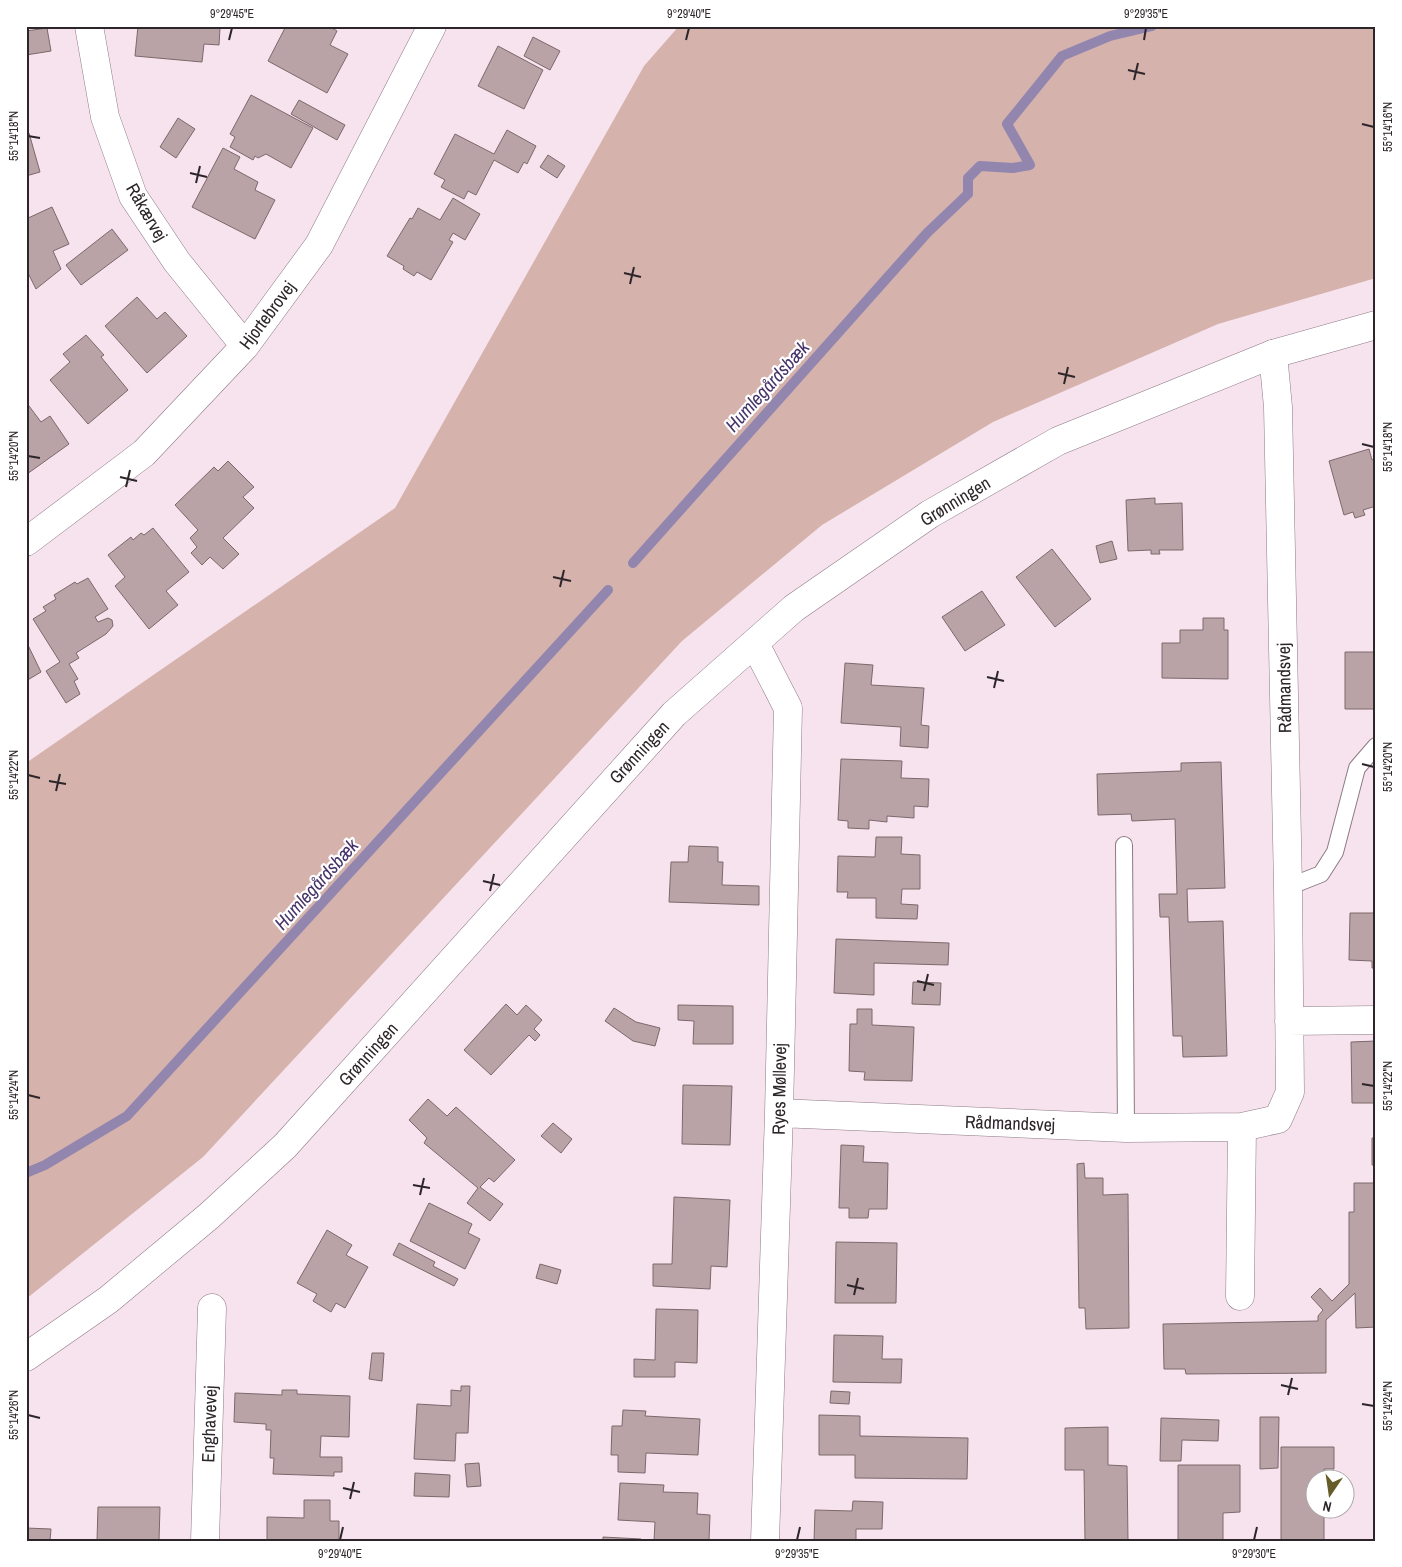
<svg xmlns="http://www.w3.org/2000/svg" width="1402" height="1567" font-family="'Archivo Narrow',sans-serif">
<style>
.green{fill:#d5b2ac}
.lines{fill:none;stroke-linecap:round;stroke-linejoin:round}
.stream{stroke:#9286af;stroke-width:10}
.building{fill:#b9a3a6;stroke:#7c686b}
.lane-casing{stroke:#8c7a84;stroke-width:18}
.street-casing{stroke:#8c7a84;stroke-width:29}
.secondary-casing{stroke:#8c7a84;stroke-width:29}
.lane{stroke:#fff;stroke-width:16}
.street{stroke:#fff;stroke-width:28}
.secondary{stroke:#fff;stroke-width:28}
.ticks{fill:none;stroke:#2c2529;stroke-width:2}
.labels{text-anchor:middle;dominant-baseline:central;stroke-width:4.5;stroke-linejoin:round;paint-order:stroke}
.street-label{font-size:18px;fill:#2c2529;stroke:#fff}
.water-label{font-size:19px;font-style:italic;fill:#463369;stroke:#fff}
.neatline{fill:none;stroke:#2c2529;stroke-width:2}
.ticks-label{font-size:12px;text-anchor:middle;fill:#2c2529}
</style>
<rect width="100%" height="100%" fill="#f7e3ee"/>
<path class="green" d="M679,26H1376V278L1218,324L993,422L822,525L682,641L203,1157L26,1299V763L395,508L644,66Z"/>
<g class="lines">
<path class="stream" d="M633,563L927,233L968,194V178L980,166L1013,168L1030,165L1007,124L1062,56L1110,36L1152,26
M26,1173L45,1165L127,1116L608,590"/>
</g>
<path class="building" d="M138,26L220,28L219,45L204,44L202,62L135,56Z
M286,26H329L337,31L330,45L348,54L327,93L268,61Z
M47,28L51,51L26,55V31Z
M533,37L560,51L550,70L524,56Z
M498,46L543,70L524,109L478,86Z
M251,95L313,128L291,168L266,154L258,158L255,156L253,160L230,147L235,137L230,134Z
M299,100L345,125L337,140L291,114Z
M178,118L195,129L176,158L160,147Z
M507,130L536,146L527,164L524,162L518,173L494,160L476,195L468,191L464,199L441,187L445,180L434,174L455,134L494,154Z
M29,133L40,172L26,176V134Z
M223,148L240,157L234,169L258,182L255,190L275,200L255,239L192,207Z
M548,155L565,166L557,178L540,167Z
M453,198L480,214L465,240L453,233L449,240L453,242L431,280L417,272L414,276L403,269L404,266L387,256L410,218L412,219L418,208L440,220Z
M52,207L69,244L53,251L61,269L36,289L28,273L26,274V219Z
M112,229L128,250L81,285L66,265Z
M137,297L157,319L165,312L187,336L147,373L105,326Z
M86,335L104,355L101,357L128,390L88,424L50,380L70,362L63,354Z
M26,402L41,422L50,416L69,444L27,474Z
M1369,449L1372,460L1376,458V506L1363,510L1365,515L1355,518L1353,512L1344,515L1329,461Z
M228,461L254,487L243,497L254,508L223,538L239,554L223,569L210,557L202,565L191,553L197,547L190,538L198,530L175,505L214,467L218,471Z
M1155,498V504L1182,503L1183,550H1159L1160,554H1151V550L1128,551L1126,500Z
M153,528L189,572L166,591L178,605L149,629L115,586L125,577L108,555L131,537L133,540L141,533L144,535Z
M1112,541L1117,559L1100,563L1096,546Z
M1052,549L1091,599L1055,627L1016,577Z
M88,578L108,609L95,617L98,622L108,618L112,620L113,626L106,634L76,653L79,658L69,664L78,679L74,681L80,694L66,703L46,671L60,662L33,619L46,611L43,607L56,599L54,595L75,582L77,584Z
M982,591L1005,625L965,651L942,617Z
M1203,618H1224V630H1228V679L1162,678V643H1180V630H1203Z
M26,641L41,672L26,681Z
M1345,652H1376V709H1345Z
M845,663L873,665L871,685L924,688L921,725L929,726L928,748L900,746L901,727L841,723Z
M841,759L902,761L901,778L929,779L928,807L914,806V818L887,816V822L869,820V829L848,828V821L838,820Z
M1221,762L1225,888L1187,889L1188,922L1223,921L1227,1056L1183,1057L1182,1036H1173L1169,917H1160L1159,894H1177L1175,819L1132,821L1131,814L1098,815L1097,774L1181,771V763Z
M876,837H902L901,854L920,855V889H902L901,904L918,905L917,919L876,918V898H847L848,892H837L838,856L875,857Z
M689,846L718,847V862H723L722,885L759,886V905L669,902L671,862H688Z
M1350,913H1376V968H1372V961L1349,960Z
M836,939L949,943L948,965L874,963V995L834,993Z
M913,982L941,983L940,1005L912,1004Z
M506,1004L517,1015L526,1005L542,1020L534,1029L540,1035L535,1041L529,1035L491,1075L464,1050Z
M678,1005L733,1006V1044H693L694,1021L678,1020Z
M614,1008L636,1022L660,1028L655,1046L633,1041L605,1021Z
M857,1009H872V1025L914,1027L912,1081L864,1080L865,1072L849,1071L850,1024H857Z
M1376,1041V1103H1352L1351,1042Z
M683,1085L732,1086L730,1145L682,1144Z
M428,1099L447,1116L456,1107L515,1160L494,1182L489,1178L480,1187L503,1204L490,1221L467,1203L478,1188L424,1143L427,1138L409,1120Z
M553,1123L572,1139L561,1153L541,1136Z
M1372,1138H1376V1165H1372Z
M841,1145L864,1146L863,1162L888,1163L887,1209H869L868,1218H849V1208H839Z
M1084,1163L1085,1178H1103V1195L1128,1194L1129,1328L1086,1329L1085,1308H1079L1077,1164Z
M1354,1183H1376V1327L1356,1328L1355,1293L1326,1320V1373L1186,1374L1185,1369H1164L1163,1324L1318,1321V1316L1323,1310L1311,1297L1320,1288L1332,1301L1349,1284V1212H1354Z
M674,1197L730,1200L727,1267L711,1266L710,1289L653,1286V1264H672Z
M429,1203L472,1224L468,1233L480,1239L465,1269L410,1241Z
M327,1230L352,1245L346,1255L368,1267L345,1308L336,1303L331,1312L313,1301L317,1294L297,1283Z
M836,1242L897,1243L896,1303H835Z
M399,1243L435,1262L433,1266L458,1279L454,1286L393,1255Z
M540,1264L561,1270L557,1284L536,1278Z
M656,1309L698,1310L697,1363L675,1362V1377H634V1359L655,1360Z
M834,1335L883,1336L882,1359H902L901,1383L833,1382Z
M372,1353H384L382,1381L369,1379Z
M461,1386H470L468,1433H456L455,1461L414,1459L417,1404L451,1406V1390L461,1391Z
M282,1390H297V1394L350,1396L349,1437L321,1436L320,1457H342V1472H334V1476L273,1474L274,1458H270L271,1430H266V1424L234,1422L235,1393L282,1395Z
M831,1391L850,1392L849,1404L830,1403Z
M623,1410L646,1411L645,1416L700,1419L698,1455L646,1453L645,1473L618,1472V1455H611L612,1426H622Z
M819,1415L860,1416V1436L968,1438L967,1479L855,1478V1455H819Z
M1260,1417H1279L1278,1468L1260,1469Z
M1161,1418L1219,1420L1218,1441L1182,1440L1181,1461H1160Z
M1108,1427V1465L1127,1466L1128,1541H1085L1084,1470H1065V1428Z
M1281,1447H1334V1469H1324V1480H1314V1510H1324V1541H1281Z
M479,1463L481,1486L467,1487L465,1464Z
M1178,1465H1240V1512L1223,1513V1541H1178Z
M415,1473L450,1475L449,1497L414,1496Z
M620,1483L664,1485L663,1492L698,1493L697,1514L710,1515L709,1541H654L655,1522L618,1520Z
M304,1500H330V1521H339V1541H267V1517L304,1518Z
M853,1501L883,1502L882,1529H856V1541H814L815,1510L852,1511Z
M98,1507H160L159,1541H97Z
M26,1528L51,1529L50,1541H26Z
M603,1537L641,1539V1541H603Z"/>
<g class="lines">
<g class="lane-casing">
<path id="lane" d="M1124,845L1126,1128
M1288,887L1321,874L1335,852L1357,768L1376,746"/>
</g>
<g class="street-casing">
<path id="street" d="M89,26L105,117L133,196L177,262L245,346
M26,542L144,453L245,346L319,245L432,26
M755,644L788,708L779,1113L765,1541
M1289,1021L1376,1020
M779,1113L1126,1128L1242,1127L1278,1119L1290,1092L1288,887L1278,407L1273,354
M1240,1296L1242,1127
M205,1541L212,1308"/>
</g>
<g class="secondary-casing">
<path id="secondary" d="M26,1357L108,1300L209,1216L285,1146L674,714L794,608L930,514L1058,441L1273,354L1376,325"/>
</g>
<use href="#lane" class="lane"/>
<use href="#street" class="street"/>
<use href="#secondary" class="secondary"/>
</g>
<path class="ticks" d="M229,40L232,28M686,40L689,28M1144,40L1146,28M1128,70L1145,74M1134,80L1138,63M1362,124L1374,127M28,136L40,138M190,173L207,177M196,183L200,166M624,273L641,277M630,284L634,267M1058,373L1075,377M1064,384L1068,367M1362,444L1374,447M28,456L40,458M120,477L137,481M126,487L130,470M553,577L571,581M560,587L564,570M987,677L1004,681M994,688L998,671M1362,764L1374,767M28,775L40,778M49,781L66,784M56,791L60,774M483,881L500,885M490,891L494,874M917,981L934,985M924,991L928,974M1362,1084L1374,1086M28,1095L40,1098M413,1185L430,1188M420,1195L424,1178M847,1285L864,1289M854,1295L858,1278M1281,1385L1298,1389M1288,1395L1292,1378M1362,1404L1374,1406M28,1415L40,1418M343,1488L360,1492M350,1499L354,1482M340,1540L343,1527M797,1540L800,1527M1254,1540L1257,1527"/>
<g class="labels">
<g class="street-label">
<text transform="translate(147 212) rotate(60)">Råkærvej</text>
<text transform="translate(267 315) rotate(-53)">Hjortebrovej</text>
<text transform="translate(955 501) rotate(-31)">Grønningen</text>
<text transform="translate(1284 688) rotate(-91)">Rådmandsvej</text>
<text transform="translate(639 752) rotate(-47)">Grønningen</text>
<text transform="translate(368 1054) rotate(-48)">Grønningen</text>
<text transform="translate(779 1089) rotate(-89)">Ryes Møllevej</text>
<text transform="translate(1010 1123) rotate(2)">Rådmandsvej</text>
<text transform="translate(209 1424) rotate(-88)">Enghavevej</text>
</g>
<g class="water-label">
<text transform="translate(767 386) rotate(-48)">Humlegårdsbæk</text>
<text transform="translate(316 884) rotate(-48)">Humlegårdsbæk</text>
</g>
</g>
<rect width="1402" height="1567" fill="none" stroke="#ffffff" stroke-width="55"/>
<g transform="translate(1330 1494) rotate(193)"><circle r="24" fill="#ffffff" stroke="#aba8a9"/>
<path d="M0-4L9 19L0 12L-9 19Z" fill="#665c29"/>
<text y="-8" font-size="14" font-weight="bold" text-anchor="middle" fill="#2c2529">N</text>
</g>
<rect x="28" y="28" width="1346" height="1512" class="neatline"/>
<g class="ticks-label">
<text x="232" y="18">9°29'45"E</text>
<text x="689" y="18">9°29'40"E</text>
<text x="1146" y="18">9°29'35"E</text>
<text transform="translate(1388 127) rotate(-90)" y="4">55°14'16"N</text>
<text transform="translate(14 136) rotate(-90)" y="4">55°14'18"N</text>
<text transform="translate(1388 447) rotate(-90)" y="4">55°14'18"N</text>
<text transform="translate(14 456) rotate(-90)" y="4">55°14'20"N</text>
<text transform="translate(1388 767) rotate(-90)" y="4">55°14'20"N</text>
<text transform="translate(14 775) rotate(-90)" y="4">55°14'22"N</text>
<text transform="translate(1388 1086) rotate(-90)" y="4">55°14'22"N</text>
<text transform="translate(14 1095) rotate(-90)" y="4">55°14'24"N</text>
<text transform="translate(1388 1406) rotate(-90)" y="4">55°14'24"N</text>
<text transform="translate(14 1415) rotate(-90)" y="4">55°14'26"N</text>
<text x="340" y="1558">9°29'40"E</text>
<text x="797" y="1558">9°29'35"E</text>
<text x="1254" y="1558">9°29'30"E</text>
</g>
</svg>
